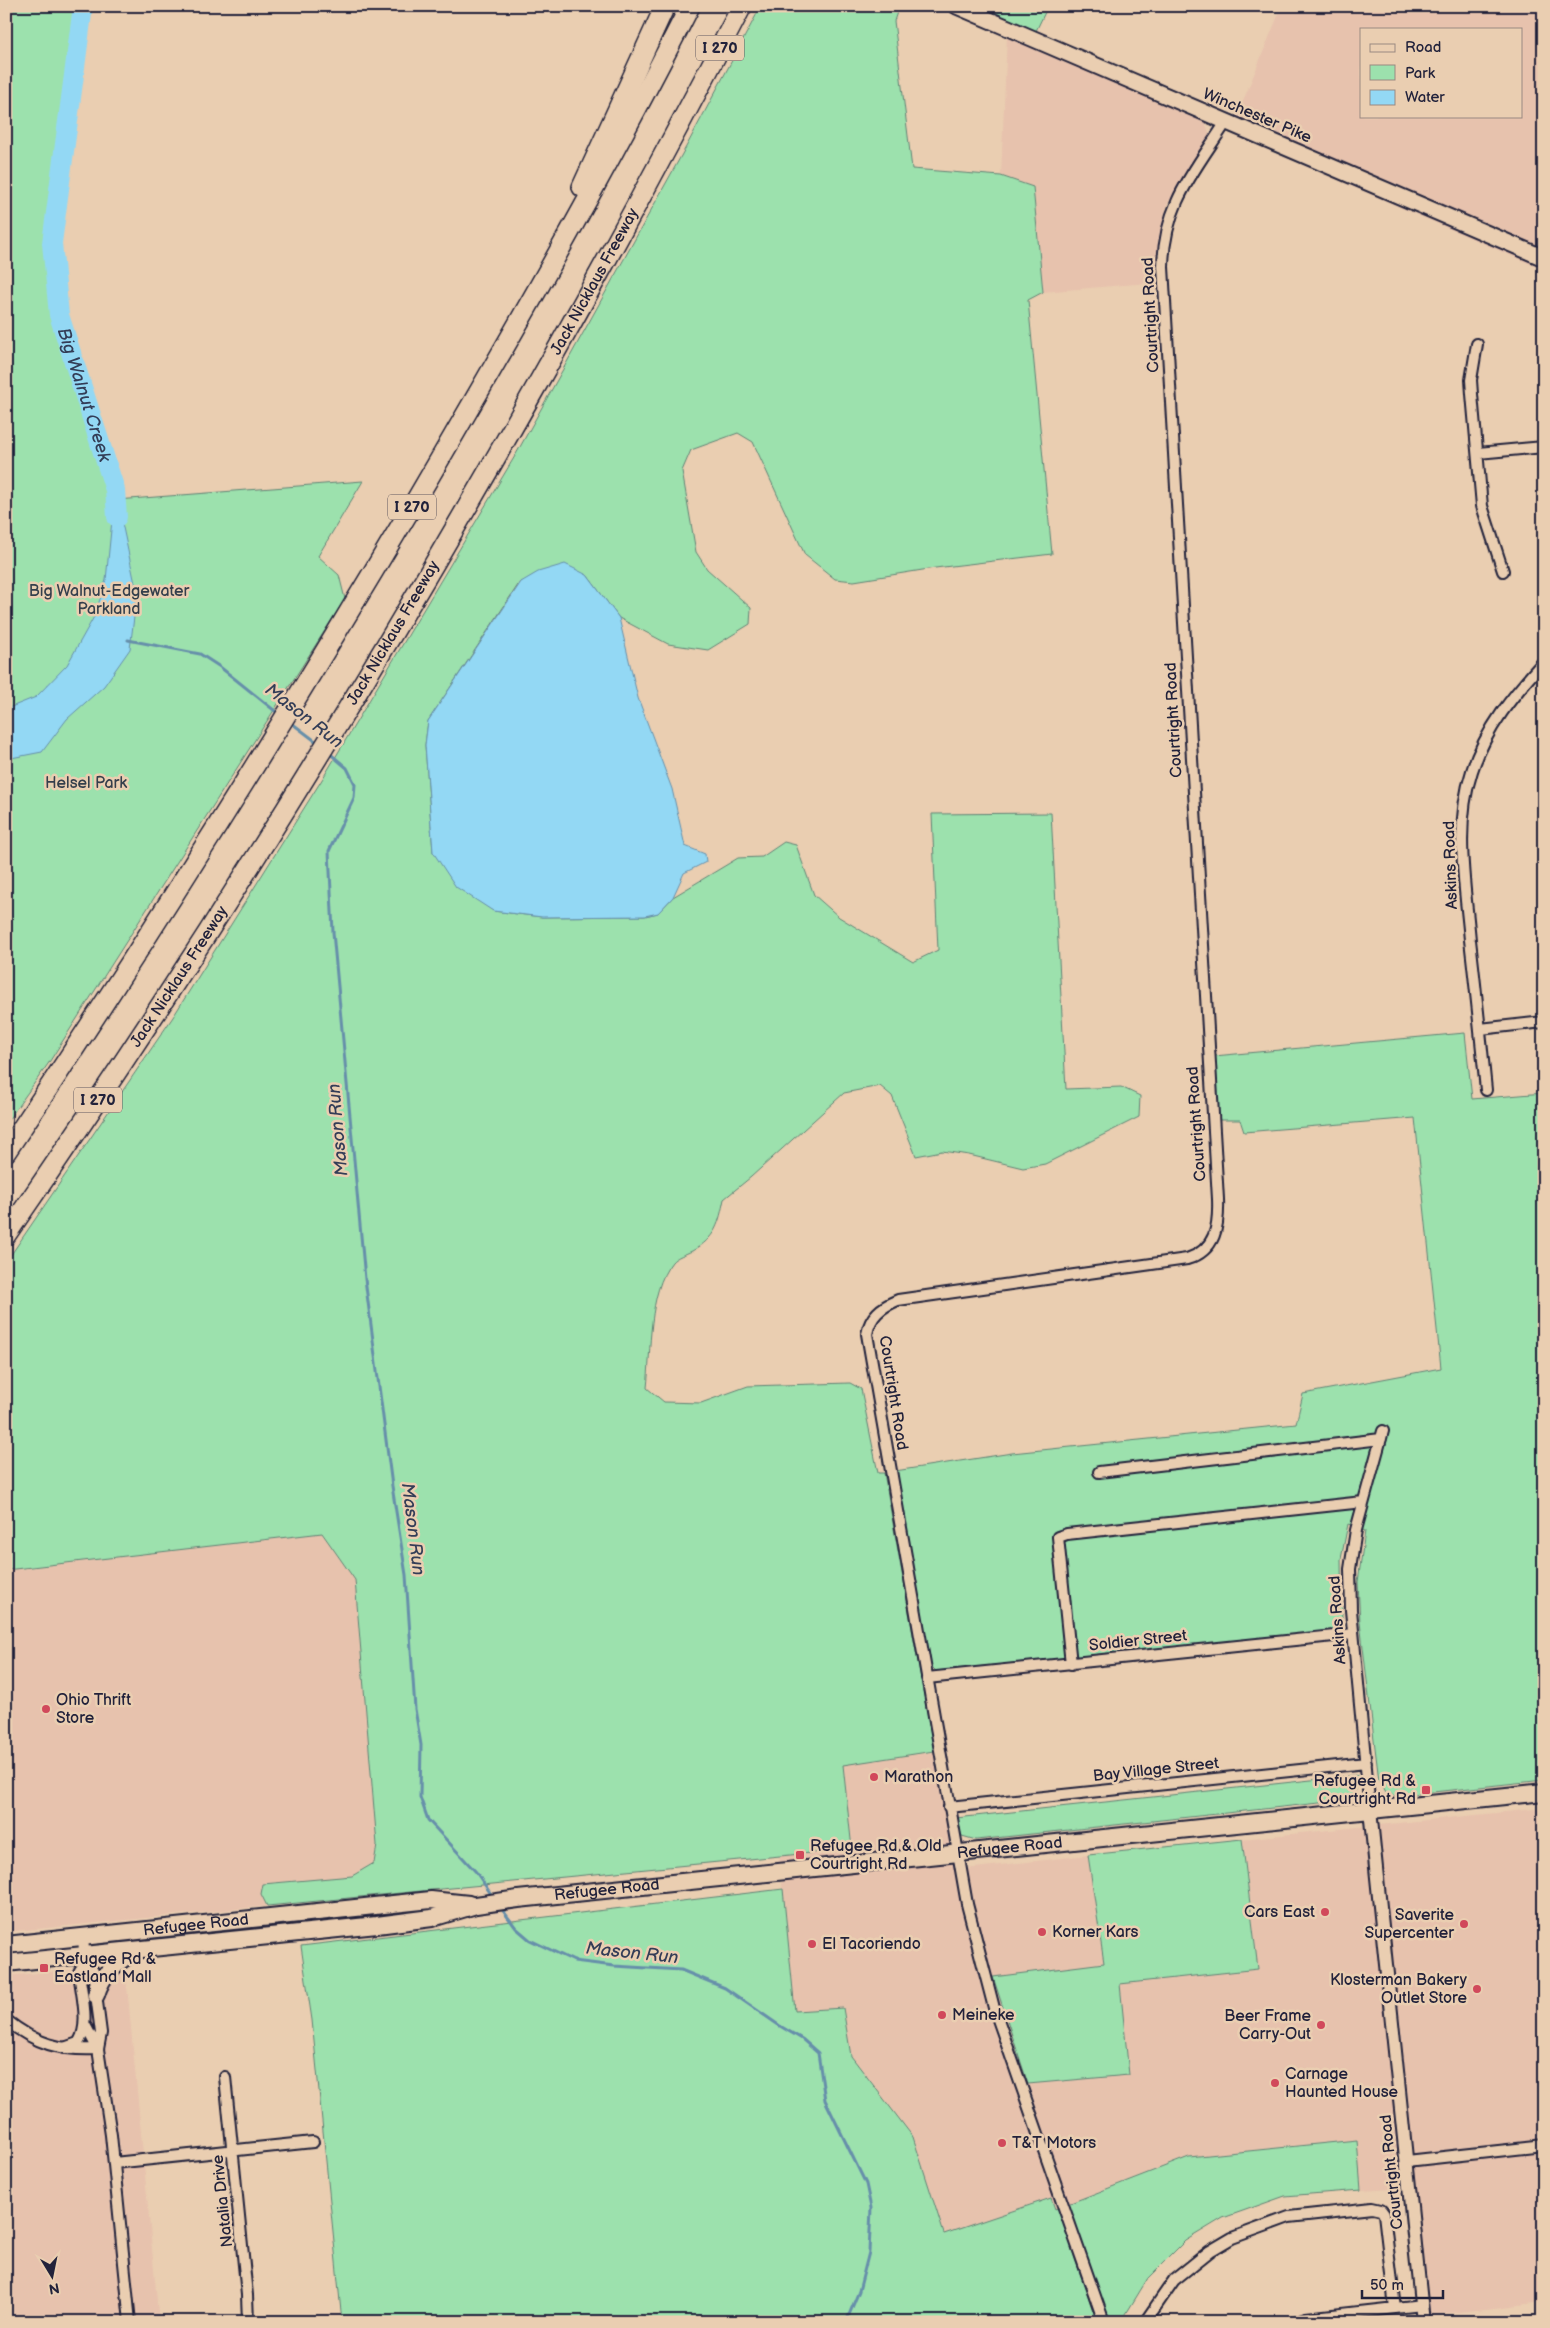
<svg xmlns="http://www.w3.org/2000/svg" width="1550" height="2328" font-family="'Balsamiq Sans',sans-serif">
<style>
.built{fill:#e7c2ad;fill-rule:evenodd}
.green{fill:#9ce1ad;stroke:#5f8274}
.water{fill:#93d8f4;stroke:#668faa}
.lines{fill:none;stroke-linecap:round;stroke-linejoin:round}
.stream{stroke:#668faa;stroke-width:3}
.river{stroke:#93d8f4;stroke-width:20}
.minor-casing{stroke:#22223b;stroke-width:14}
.tertiary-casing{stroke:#22223b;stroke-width:16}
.secondary-casing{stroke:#22223b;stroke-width:19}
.primary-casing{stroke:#22223b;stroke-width:20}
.motorway-casing{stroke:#22223b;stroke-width:22}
.minor{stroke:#eaceb1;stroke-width:10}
.tertiary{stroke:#eaceb1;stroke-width:12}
.secondary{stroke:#eaceb1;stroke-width:15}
.primary{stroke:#eaceb1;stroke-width:16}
.motorway{stroke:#eaceb1;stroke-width:19}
.poi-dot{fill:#d1495b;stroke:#eaceb1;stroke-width:2}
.labels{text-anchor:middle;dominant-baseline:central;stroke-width:5;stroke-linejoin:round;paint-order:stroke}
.shield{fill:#eaceb1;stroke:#5e565e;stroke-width:1}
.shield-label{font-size:15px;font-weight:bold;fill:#22223b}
.street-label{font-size:16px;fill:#22223b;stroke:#eaceb1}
.park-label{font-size:16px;fill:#343f4c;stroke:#eaceb1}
.poi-label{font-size:16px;fill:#22223b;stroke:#eaceb1;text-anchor:start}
.water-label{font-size:18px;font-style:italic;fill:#333d57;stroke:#eaceb1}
</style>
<rect width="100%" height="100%" fill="#eaceb1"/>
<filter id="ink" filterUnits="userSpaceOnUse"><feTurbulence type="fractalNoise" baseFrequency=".02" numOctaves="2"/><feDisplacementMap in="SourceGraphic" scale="10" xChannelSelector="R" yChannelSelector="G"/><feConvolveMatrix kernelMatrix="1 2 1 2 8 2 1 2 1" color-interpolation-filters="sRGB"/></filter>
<g filter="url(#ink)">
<path class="built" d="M1282,6H1544V270L1230,133ZM1361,29H1521V116H1361Z
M1007,35L1205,122L1210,135L1167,205L1158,241L1159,282L1043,292L1033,187L1001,176Z
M322,1533L355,1580L377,1845L374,1863L352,1876L263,1884L261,1894L267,1906L6,1932V1570Z
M945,1751L956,1818L962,1836L966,1869L1088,1855L1104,1963L1028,2084L1129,2075L1119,1984L1258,1969L1242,1839L1544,1808V2302L1424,2316L1410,2187L1361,2190L1357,2141L1189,2157L1055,2209L1051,2198L944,2235L913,2137L851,2056L843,2008L795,2012L779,1856L852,1849L843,1764Z
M125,1965L159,2322H6V1976Z"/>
<path class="green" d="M6,6H83L52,243L59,315L117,500L363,481L318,556L339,575L345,599L48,1064L6,1123Z
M761,6H899L894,21L912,169L1001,176L1033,187L1043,292L1028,300L1052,554L935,568L854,581L835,579L805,555L753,442L738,433L691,450L682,471L696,552L707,569L751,608L750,624L708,650L668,644L619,618L587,575L520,582L428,721L425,745L433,852L493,911L542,917L645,916L658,913L673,897L738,858L762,857L784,842L796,845L814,895L839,917L913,962L938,950L932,814L1051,813L1066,1089L1121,1087L1140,1096L1139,1117L1045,1164L1023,1168L969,1155L942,1151L916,1156L892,1096L880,1086L844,1093L751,1177L724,1199C719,1223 716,1238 692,1251C686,1254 676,1257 672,1262C648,1292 651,1351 647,1388L664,1402L701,1403L748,1386L850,1383L861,1389L878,1473H884L934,1751L843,1765L852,1849L267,1906L261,1894L263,1884L352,1876L374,1863L377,1845L355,1580L322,1533L6,1570V1262L173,1017L323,778L515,456L686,147Z
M976,6H1048L1035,33Z
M1465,1033L1472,1099L1544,1093V1780L1396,1796L1386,1793L1379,1781L1360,1622L1358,1582L1365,1531L1348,1524L1341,1559L1342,1622L1339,1630L936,1671L931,1666L895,1471L1012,1453L1296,1424L1303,1394L1441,1368L1415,1118L1244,1132L1240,1120H1217L1214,1056Z
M1358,1775L1356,1790L1347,1800L976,1840L962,1836L956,1818Z
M1242,1839L1258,1969L1120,1984L1129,2075L1028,2084L993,1977L1104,1963L1088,1855Z
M783,1889L795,2011L843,2008L851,2056L913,2137L944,2234L1051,2198L1055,2209L1189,2157L1357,2140L1361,2190L1285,2196L1223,2218L1185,2241L1148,2278L1121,2322H1110L1083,2245L1072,2250L1097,2322H342L312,2020L301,1946Z"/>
<path class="water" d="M115,490L137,593L130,649L104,686L67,719L42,752L6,759V709L36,697L67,665L95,615L106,580Z
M565,564L587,575L619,618L638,698L672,789L685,846L705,854L706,862L684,873L673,897L658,913L645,916L542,917L493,911L456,887L433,852L425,745L428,721L521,582L538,572Z"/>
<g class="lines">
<path class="stream" d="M128,640L200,654L220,667L280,715
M289,721L318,743
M328,752L347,768L355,784L354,798L329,851L333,932L365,1279L392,1486L406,1575L415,1709L421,1745L420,1797L428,1820L476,1872L493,1897
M501,1908L516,1928L530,1940L574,1961L614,1966L681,1970L725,1988L780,2026L802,2039L818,2053L825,2100L866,2184L871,2208L869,2252L859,2291L846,2322"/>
<path class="river" id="s1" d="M83,6L52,243L59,315L115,490L117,517"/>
<g class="minor-casing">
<path id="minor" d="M1477,344L1471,380L1472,394L1482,506L1503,571
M1478,453L1544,447
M1480,1029L1544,1022
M1486,1090C1481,1040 1476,990 1470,940C1465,884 1454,825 1472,771C1486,728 1514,694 1544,661
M1099,1472L1381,1439
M1071,1664L1058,1537L1067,1534L1363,1502
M927,1678L1353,1634
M949,1807L1366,1763
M1370,1810L1351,1610L1350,1569L1356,1530L1383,1431
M83,1938L85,1962L93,1971L101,2033L98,2049L111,2135L130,2322
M6,2020C36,2044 60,2051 98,2049
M85,2025L98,2049
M64,2048L78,2043C91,2026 81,1992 79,1972L85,1962
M225,2077L247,2295L248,2322
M1407,2161L1544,2146
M114,2163L313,2142
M1104,2322L994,2008L967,1904L867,1334C870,1316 881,1307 898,1300L1187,1259C1216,1250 1219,1226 1218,1199L1163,267C1164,204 1194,172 1226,122
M1145,2322L1174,2280L1210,2251L1232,2238L1289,2217L1372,2208L1381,2210L1384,2214L1395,2308
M1294,2322L1306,2318L1422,2305"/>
</g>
<g class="tertiary-casing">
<path id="tertiary" d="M1370,1810L1423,2322"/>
</g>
<g class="secondary-casing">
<path id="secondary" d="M957,6L1544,258"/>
</g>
<g class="primary-casing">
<g id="primary">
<path id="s2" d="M6,1945L431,1900L469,1904"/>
<path id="s3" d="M6,1963L377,1925L432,1918L476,1905L518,1899L1544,1792"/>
<path d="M96,1995C102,1974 114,1964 132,1953"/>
</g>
</g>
<g class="motorway-casing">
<g id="motorway">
<path d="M582,187L665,6"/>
<path d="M6,1152C148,940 283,724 413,505C509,341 604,176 690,6"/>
<path id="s4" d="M6,1235C278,843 522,430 742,6"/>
</g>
</g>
<use href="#minor" class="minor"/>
<use href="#tertiary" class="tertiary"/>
<use href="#secondary" class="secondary"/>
<use href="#primary" class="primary"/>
<use href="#motorway" class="motorway"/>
</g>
</g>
<g class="poi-dot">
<circle cx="46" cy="1709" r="5"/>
<circle cx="874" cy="1777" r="5"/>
<rect x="1421" y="1785" width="10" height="10" rx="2.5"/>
<rect x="795" y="1850" width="10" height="10" rx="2.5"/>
<circle cx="1325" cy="1912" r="5"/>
<circle cx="1464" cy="1924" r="5"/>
<circle cx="1042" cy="1932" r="5"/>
<circle cx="812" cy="1944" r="5"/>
<rect x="39" y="1963" width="10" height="10" rx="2.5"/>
<circle cx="1477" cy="1989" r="5"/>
<circle cx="942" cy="2015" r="5"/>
<circle cx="1321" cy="2025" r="5"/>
<circle cx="1275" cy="2083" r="5"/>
<circle cx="1002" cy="2143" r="5"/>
</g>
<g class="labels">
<g class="shield">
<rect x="696" y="35.5" width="48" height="25" rx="4"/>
<rect x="388" y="494.5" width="48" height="25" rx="4"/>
<rect x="74" y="1087.5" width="48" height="25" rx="4"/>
</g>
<g class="shield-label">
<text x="720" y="48">I 270</text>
<text x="412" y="507">I 270</text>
<text x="98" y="1100">I 270</text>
</g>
<g class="street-label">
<text transform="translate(1257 116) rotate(23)">Winchester Pike</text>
<text stroke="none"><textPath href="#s4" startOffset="1121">Jack Nicklaus Freeway</textPath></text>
<text transform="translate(1151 315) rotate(-93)">Courtright Road</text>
<text stroke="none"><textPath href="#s4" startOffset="716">Jack Nicklaus Freeway</textPath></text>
<text transform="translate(1174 720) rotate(-93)">Courtright Road</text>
<text transform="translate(1451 865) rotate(-92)">Askins Road</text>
<text stroke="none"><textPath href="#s4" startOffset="311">Jack Nicklaus Freeway</textPath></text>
<text transform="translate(1197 1124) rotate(-94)">Courtright Road</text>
<text transform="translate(893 1393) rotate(81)">Courtright Road</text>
<text transform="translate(1338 1620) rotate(-94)">Askins Road</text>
<text transform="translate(1138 1641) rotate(-6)">Soldier Street</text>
<text transform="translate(1156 1770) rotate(-6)">Bay Village Street</text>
<text stroke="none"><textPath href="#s3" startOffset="1011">Refugee Road</textPath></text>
<text stroke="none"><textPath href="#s3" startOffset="606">Refugee Road</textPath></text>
<text stroke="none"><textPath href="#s2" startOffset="191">Refugee Road</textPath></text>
<text transform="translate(1392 2172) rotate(-96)">Courtright Road</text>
<text transform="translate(223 2201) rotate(-96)">Natalia Drive</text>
</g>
<g class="park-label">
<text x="109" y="591">Big Walnut-Edgewater<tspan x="109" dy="18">Parkland</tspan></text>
<text x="86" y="783">Helsel Park</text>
</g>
<g class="poi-label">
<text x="56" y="1700">Ohio Thrift<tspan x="56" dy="18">Store</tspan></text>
<text x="884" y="1777">Marathon</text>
<text x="1416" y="1781" text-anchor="end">Refugee Rd &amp;<tspan x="1416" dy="18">Courtright Rd</tspan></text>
<text x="810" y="1846">Refugee Rd &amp; Old<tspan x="810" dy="18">Courtright Rd</tspan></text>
<text x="1315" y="1912" text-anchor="end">Cars East</text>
<text x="1454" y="1915" text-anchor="end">Saverite<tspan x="1454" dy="18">Supercenter</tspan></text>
<text x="1052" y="1932">Korner Kars</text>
<text x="822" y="1944">El Tacoriendo</text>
<text x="54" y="1959">Refugee Rd &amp;<tspan x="54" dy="18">Eastland Mall</tspan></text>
<text x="1467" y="1980" text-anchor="end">Klosterman Bakery<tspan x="1467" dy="18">Outlet Store</tspan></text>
<text x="952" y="2015">Meineke</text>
<text x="1311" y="2016" text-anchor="end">Beer Frame<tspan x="1311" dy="18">Carry-Out</tspan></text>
<text x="1285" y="2074">Carnage<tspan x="1285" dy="18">Haunted House</tspan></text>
<text x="1012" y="2143">T&amp;T Motors</text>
</g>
<g class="water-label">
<text stroke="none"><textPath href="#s1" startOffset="395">Big Walnut Creek</textPath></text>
<text transform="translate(304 716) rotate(38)">Mason Run</text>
<text transform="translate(338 1130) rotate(-95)">Mason Run</text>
<text transform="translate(413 1529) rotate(83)">Mason Run</text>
<text transform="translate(632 1953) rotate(6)">Mason Run</text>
</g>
</g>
<rect width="1550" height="2328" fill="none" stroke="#eaceb1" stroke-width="25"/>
<rect x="12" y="12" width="1525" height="2303" fill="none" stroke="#22223b" stroke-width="2" filter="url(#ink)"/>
<rect x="1360" y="28" width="162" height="90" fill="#eaceb1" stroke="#9a8982"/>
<rect x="1370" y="44" width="25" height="8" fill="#eaceb1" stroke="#9a8982"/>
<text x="1405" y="52" font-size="15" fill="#22223b">Road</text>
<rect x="1370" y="65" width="25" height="15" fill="#9ce1ad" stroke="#9a8982"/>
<text x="1405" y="78" font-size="15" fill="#22223b">Park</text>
<rect x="1370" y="90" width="25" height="15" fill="#93d8f4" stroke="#9a8982"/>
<text x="1405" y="102" font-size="15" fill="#22223b">Water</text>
<g transform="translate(52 2276) rotate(170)" stroke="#eaceb1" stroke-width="4" paint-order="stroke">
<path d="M0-4L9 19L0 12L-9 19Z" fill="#22223b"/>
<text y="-8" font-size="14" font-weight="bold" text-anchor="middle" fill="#22223b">N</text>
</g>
<path d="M1362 2290v8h81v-8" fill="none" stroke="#22223b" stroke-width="2.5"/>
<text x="1370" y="2290" font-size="15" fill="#22223b" stroke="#eaceb1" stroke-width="4" paint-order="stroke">50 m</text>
</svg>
